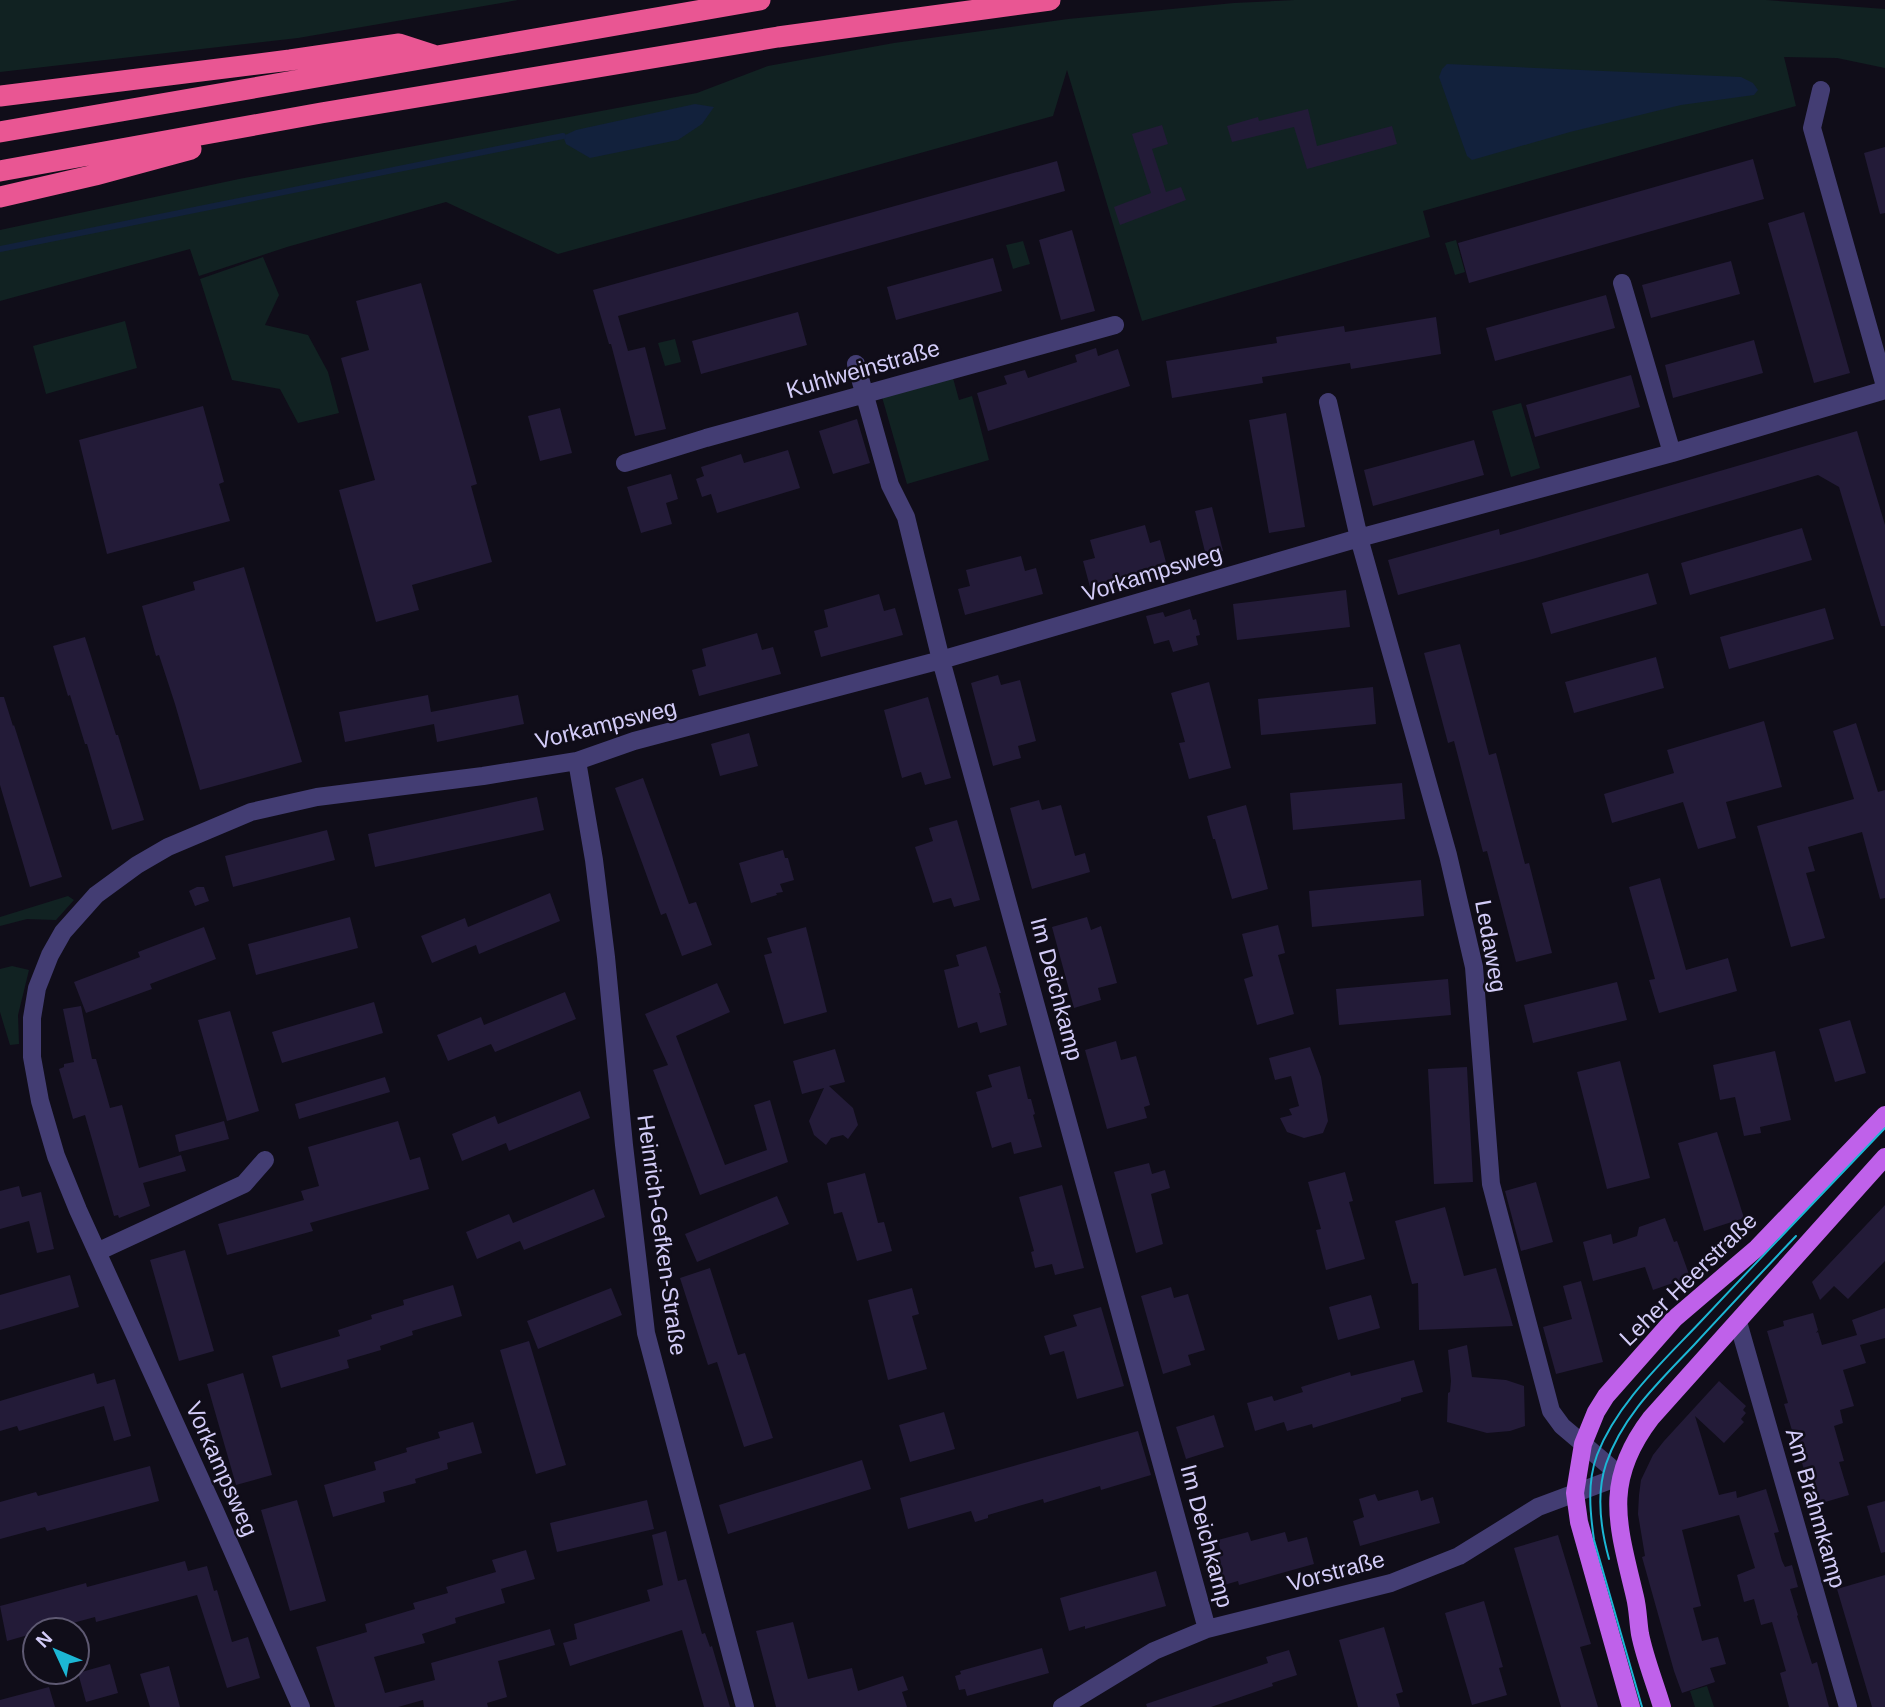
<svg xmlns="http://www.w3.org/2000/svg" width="1885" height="1707" font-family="Helvetica,sans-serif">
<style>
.green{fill:#122}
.water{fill:#12213c}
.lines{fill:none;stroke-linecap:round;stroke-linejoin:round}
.stream{stroke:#12213c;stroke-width:6}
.building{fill:#231b38}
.minor{stroke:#433d73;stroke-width:18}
.major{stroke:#bf61ea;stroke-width:18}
.highway{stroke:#e95693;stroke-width:21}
.tram{stroke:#1cb6d4;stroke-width:2}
.labels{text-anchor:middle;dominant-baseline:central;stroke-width:5;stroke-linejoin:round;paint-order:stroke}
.street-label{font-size:23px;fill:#d3ccf8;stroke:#100d19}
</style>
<rect width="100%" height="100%" fill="#100d19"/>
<path class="green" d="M0,0H518L298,38L0,72Z
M1295,0H1766L1885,9V68L1837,58L1784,57L1796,106L1423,211L1430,237L1142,321L1067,70L1053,116L558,254L446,202L287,247L199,276L190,249L0,301V230L239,179L697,93L768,66L894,43L1068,19L1234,3Z
M1456,240L1465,272L1455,275L1445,243Z
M1023,241L1030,264L1013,269L1006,245Z
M263,257L279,295L265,325L308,335L328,372L339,413L298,423L280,389L232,380L200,279Z
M125,321L137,368L46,394L33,346Z
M675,339L681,362L665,366L658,343Z
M953,378L959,400L972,396L989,460L907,484L882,397Z
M1521,403L1540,468L1511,477L1492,411Z
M68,896L74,900L56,920L27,919L0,926V917Z
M12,966L29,970L18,1015L19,1044L10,1045L0,1012V969Z
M1707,1686L1714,1707H1695L1690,1691Z"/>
<path class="water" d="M1447,64L1741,77L1753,83L1758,90L1754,95L1681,105L1570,132L1472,160L1467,156L1439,77L1442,69Z
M695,104L714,107L702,124L678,140L590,158L566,144L563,136L576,130Z"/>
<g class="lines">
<path class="stream" d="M0,249L563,136"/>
</g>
<path class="building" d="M1308,109L1317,146L1392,126L1397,144L1307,169L1294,127L1232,142L1227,126L1258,117L1259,121Z
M1162,125L1168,144L1152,149L1166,192L1181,187L1186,200L1120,225L1114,207L1151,193L1132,134Z
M1885,147V213L1880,214L1864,153Z
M1753,159L1764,199L1469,283L1458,243Z
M1057,161L1065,191L618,316L628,351L645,347L666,429L635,436L611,344H609L593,290Z
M1804,212L1850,373L1814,383L1768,223Z
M1072,230L1095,311L1061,320L1039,240Z
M993,258L1002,291L896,320L887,287Z
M1731,261L1740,294L1651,318L1642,285Z
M421,283L477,484L471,486L492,562L412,585L419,610L376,622L339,490L375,480L341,358L369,350L356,301Z
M1606,295L1615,328L1495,361L1486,328Z
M798,312L807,345L701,374L692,341Z
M1436,317L1441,354L1351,369L1350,363L1262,377L1263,383L1172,398L1166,361L1277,343L1276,337L1344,326L1345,332Z
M1754,340L1763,373L1673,398L1665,365Z
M1096,348L1098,356L1118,349L1130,386L988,431L977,393L1007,384L1004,376L1025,370L1028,378L1077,362L1075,355Z
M1631,375L1640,407L1535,437L1526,405Z
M203,406L224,482L219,484L230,521L107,554L79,440Z
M560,408L572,453L540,461L528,416Z
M1286,413L1305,527L1269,533L1249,420Z
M857,419L870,463L833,474L819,431Z
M1857,431L1885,525V626H1881L1839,487L1818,475L1536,558L1398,595L1388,560L1499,529L1500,535Z
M1474,440L1484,475L1373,506L1364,470Z
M788,450L800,488L717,513L711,494L702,497L696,479L704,476L701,467L741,454L744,463Z
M671,474L678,499L666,503L672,524L641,533L627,487Z
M1212,507L1223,551L1206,556L1195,511Z
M1145,525L1150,543L1160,540L1167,566L1090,587L1083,561L1095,558L1090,540Z
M1802,528L1812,560L1690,595L1681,563Z
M1021,556L1025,571L1036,568L1043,594L965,615L958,589L970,586L966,570Z
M244,567L302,762L200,790L175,704L159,655L156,656L142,606L195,590L193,582Z
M1648,573L1657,604L1551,634L1542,603Z
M1346,590L1350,627L1237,640L1233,604Z
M879,594L884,611L895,608L903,635L821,657L814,631L828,627L824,610Z
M1825,608L1834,639L1729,669L1720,637Z
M1190,609L1193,620L1196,619L1200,635L1196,636L1198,645L1173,652L1169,640L1154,644L1146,616L1163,612L1165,617Z
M757,633L762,650L773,647L781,674L699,696L692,670L706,666L702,649Z
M85,637L116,735H118L144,820L112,830L87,744H85L70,695L68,696L53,646Z
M1460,644L1489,755L1496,753L1525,864L1529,863L1552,953L1516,962L1487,851L1483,852L1454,741L1448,743L1424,653Z
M1656,657L1664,688L1574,713L1565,682Z
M998,675L1001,685L1020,680L1036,741L1018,746L1021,758L993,766L971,683Z
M1209,682L1231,768L1189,779L1179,743L1185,742L1171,693Z
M1373,687L1376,724L1261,735L1258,699Z
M428,695L431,712L518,695L524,724L437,742L434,724L345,742L339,712Z
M0,697H4L13,726L14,725L62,877L30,887L0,785Z
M928,697L951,778L925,785L921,772L902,778L884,710Z
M1764,721L1782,787L1726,802L1736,838L1698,849L1683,802L1612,823L1604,794L1674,773L1667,750Z
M1856,723L1878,792L1885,790V898L1880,899L1862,832L1808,847L1815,871L1806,873L1825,938L1791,947L1757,826L1854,799L1833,731Z
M749,733L758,766L720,776L711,744Z
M643,778L689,904L696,902L712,945L682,956L666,913L661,915L615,788Z
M1402,783L1405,819L1293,830L1290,793Z
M537,797L544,830L375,867L368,834Z
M1039,800L1042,810L1061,805L1075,856L1085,853L1090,872L1032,889L1010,808Z
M1246,805L1268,889L1232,899L1215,839H1213L1207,816Z
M957,820L980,900L954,907L951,898L933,903L915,847L933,841L929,828Z
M327,830L335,860L233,887L225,856Z
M783,850L785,858H788L794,880L780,884L783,892L776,893L777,895L751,903L739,863Z
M1660,878L1686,970L1728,958L1737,991L1659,1013L1649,980L1655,979L1629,887Z
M1421,880L1424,916L1312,927L1309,891Z
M197,887H204L209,901L195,906L189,891Z
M550,893L560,921L479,954L476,945L432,963L421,936L465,918L468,927Z
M350,917L358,948L256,975L248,944Z
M1087,917L1091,930L1101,926L1117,983L1098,988L1101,1000L1074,1008L1052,927Z
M1278,925L1285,953L1278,955L1294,1014L1257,1025L1244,979L1253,976L1242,934Z
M204,927L216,959L150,984L152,989L86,1013L74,982L140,957L138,952Z
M806,927L827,1012L784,1024L764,955L772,953L767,938Z
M986,946L1001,993H999L1007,1025L980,1033L977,1022L958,1028L944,970L959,966L956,955Z
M1448,979L1451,1015L1339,1025L1336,989Z
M1617,982L1627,1020L1533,1043L1524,1005Z
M717,983L730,1012L676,1036L725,1165L767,1150L754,1105L770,1100L788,1162L700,1195L653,1070L668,1065L645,1014Z
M565,992L576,1019L495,1052L491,1044L448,1061L437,1035L481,1017L484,1025Z
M374,1002L383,1033L282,1063L272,1032Z
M81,1006L92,1059H96L110,1108L122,1105L139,1168L181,1155L186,1171L143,1183L150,1206L119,1218L118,1215L114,1216L85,1115L73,1119L59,1069L64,1067V1064L74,1062L63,1009Z
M230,1011L259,1111L227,1121L198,1020Z
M1850,1020L1866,1073L1835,1082L1819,1029Z
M1116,1041L1121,1060L1136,1056L1150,1105L1144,1107L1147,1118L1107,1129L1085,1050Z
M1310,1047L1321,1077L1328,1121L1323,1133L1304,1138L1287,1132L1280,1118L1292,1115L1289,1109L1299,1106L1291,1076L1275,1080L1269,1058Z
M835,1049L845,1082L829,1086L853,1108L858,1125L848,1139L843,1135L831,1138L826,1145L814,1135L809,1121L824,1088L802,1094L793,1061Z
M1775,1051L1791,1120L1760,1127L1761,1133L1744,1136L1735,1097L1720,1100L1713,1065Z
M1620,1061L1650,1178L1607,1189L1577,1072Z
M1020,1066L1028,1099H1031L1035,1114L1033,1115L1042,1147L1014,1154L1011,1142L992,1148L976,1092L992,1087L988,1075Z
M1467,1067L1473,1182L1434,1184L1428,1069Z
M385,1077L390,1092L299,1119L295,1104Z
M580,1091L590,1118L509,1151L506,1143L462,1161L452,1134L495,1116L498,1124Z
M224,1121L229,1139L179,1152L175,1135Z
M398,1121L410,1160L420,1157L429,1189L310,1223L313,1231L227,1255L218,1224L304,1200L301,1191L319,1186L308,1147Z
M1717,1132L1744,1218L1704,1231L1678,1143Z
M1149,1163L1152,1174L1165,1170L1170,1188L1151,1194L1163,1244L1136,1253L1114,1172Z
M1345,1172L1353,1201L1349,1202L1365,1259L1326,1270L1316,1230L1321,1229L1308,1182Z
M865,1173L878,1223L884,1222L892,1251L857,1261L842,1212L834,1214L827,1183Z
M1536,1182L1553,1242L1521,1251L1505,1191Z
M1062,1185L1084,1268L1055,1275L1052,1264L1035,1268L1031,1252L1034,1251L1019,1197Z
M19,1186L22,1197L41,1192L54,1249L37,1253L29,1221L0,1229V1191Z
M594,1189L605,1217L524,1250L520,1241L477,1259L466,1232L509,1214L513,1223Z
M777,1196L789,1224L697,1262L685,1234Z
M1885,1205V1261L1848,1299L1834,1286L1820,1300L1812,1282Z
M1445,1207L1464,1276L1496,1268L1513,1326L1419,1330L1418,1283L1412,1284L1395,1221Z
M1665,1218L1674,1242L1677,1241L1690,1277L1653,1290L1645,1267L1593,1281L1583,1242L1611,1234L1613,1244L1637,1236L1639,1227Z
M185,1250L214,1351L179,1361L150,1260Z
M710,1268L738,1355L745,1353L773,1438L744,1447L717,1362L708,1365L680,1278Z
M70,1275L79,1307L0,1330V1295Z
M1581,1281L1603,1362L1556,1374L1543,1327L1572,1319L1563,1286Z
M453,1285L462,1316L412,1331L413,1335L380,1346L381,1350L347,1360L349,1368L281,1388L272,1356L340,1336L338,1330L372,1319L371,1315L404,1305L403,1300Z
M1171,1287L1174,1298L1188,1294L1205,1350L1188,1355L1191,1365L1163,1374L1141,1296Z
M611,1288L622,1315L538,1349L527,1321Z
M912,1288L919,1314L912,1316L927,1369L888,1380L868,1300Z
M1371,1295L1380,1328L1338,1340L1329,1307Z
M1101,1307L1124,1386L1077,1399L1064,1351L1050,1355L1044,1336L1077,1326L1073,1315Z
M1885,1308V1338L1860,1345L1866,1363L1843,1370L1854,1406L1840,1410L1843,1423L1834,1426L1844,1461L1839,1462L1849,1495L1815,1505L1794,1437L1784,1404L1788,1403L1767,1331L1784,1326L1783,1321L1813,1313L1818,1330L1816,1333L1818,1332L1822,1345L1857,1335L1852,1320Z
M529,1341L566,1465L536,1474L500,1350Z
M1467,1345L1472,1377L1506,1380L1524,1386L1525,1426L1510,1431L1487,1433L1447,1422L1448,1393L1450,1392L1451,1381L1448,1350Z
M1414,1360L1423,1392L1401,1398V1401L1313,1428L1312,1424L1287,1431L1284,1422L1255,1431L1247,1403L1272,1396L1274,1401L1303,1392L1301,1387L1350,1372L1351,1376Z
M94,1373L97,1384L115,1379L131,1436L114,1441L104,1406L19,1431L17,1426L0,1431V1401Z
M243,1373L272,1475L236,1485L207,1384Z
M1719,1381L1746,1406L1743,1410L1746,1413L1741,1419L1744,1422L1724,1443L1695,1416L1719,1495L1736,1491L1737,1498L1766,1489L1779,1532L1774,1533L1782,1561L1785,1567L1792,1565L1798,1587L1790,1589L1798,1615L1797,1616L1812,1664L1817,1662L1829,1707H1789L1780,1673L1786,1671L1772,1622L1761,1625L1754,1599L1744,1602L1737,1575L1755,1568L1739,1515L1682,1530L1701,1606L1693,1608L1702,1641L1718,1637L1726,1664L1710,1668L1715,1682L1682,1693L1674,1671L1642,1557L1645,1556L1638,1514L1639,1495L1641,1480L1653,1455L1664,1441Z
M944,1412L955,1449L910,1462L899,1425Z
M1214,1415L1224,1447L1186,1459L1176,1427Z
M473,1422L482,1453L447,1463L448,1469L415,1479L416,1483L383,1492L385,1502L333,1517L324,1485L376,1470L374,1462L407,1452L406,1448L440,1438L438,1432Z
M1138,1431L1151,1475L1101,1490L1100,1486L1044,1503L1043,1499L988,1515V1518L975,1522L971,1511L908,1529L900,1498Z
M862,1460L871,1489L728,1534L719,1505Z
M150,1466L159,1501L47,1531L45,1527L0,1539V1502L36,1492L38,1496Z
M1418,1490L1421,1501L1433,1497L1440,1523L1360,1546L1353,1521L1364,1517L1359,1499L1375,1494L1378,1501Z
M297,1500L326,1601L290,1611L261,1510Z
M647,1500L654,1529L557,1552L550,1523Z
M1885,1501V1552L1881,1553L1867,1506Z
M666,1531L678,1581L686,1579L702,1634L705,1633L710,1647L712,1646L730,1707H704L682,1630L570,1666L563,1643L577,1639L574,1624L650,1601L647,1590L663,1585L652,1535Z
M1248,1532L1251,1541L1285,1532L1288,1542L1307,1537L1314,1564L1239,1585L1238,1581L1224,1585L1215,1554L1221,1552L1218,1540Z
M1558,1535L1591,1644L1580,1647L1598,1707H1561L1514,1548Z
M526,1550L535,1579L501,1589L505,1603L455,1618L456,1623L422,1634L425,1643L374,1657L385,1693L435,1680L431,1663L550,1629L555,1645L498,1661L507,1697L487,1703L488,1707H424L423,1700L398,1707H335L316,1647L367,1632L365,1624L415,1609L413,1603L448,1593L446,1587L496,1572L492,1560Z
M185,1561L188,1571L207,1566L214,1591L217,1590L232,1642L248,1637L260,1678L227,1688L197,1595L96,1622L95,1617L47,1630H35V1633L7,1641L0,1606L86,1583L87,1587Z
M1156,1571L1166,1606L1085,1629V1626L1069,1631L1060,1598Z
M1885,1575V1707H1872L1837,1589Z
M1484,1601L1503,1667L1499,1668L1507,1695L1472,1705L1445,1613Z
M793,1622L808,1679L852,1668L858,1691L903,1676L908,1690L902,1692L907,1707H776L756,1631Z
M1384,1627L1403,1692L1396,1694L1400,1707H1358L1339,1640Z
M1042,1648L1049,1673L967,1696L965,1689L959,1690L955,1676L961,1674L960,1671Z
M1289,1650L1297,1675L1272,1683L1273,1686L1211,1707H1147L1146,1704L1268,1663L1266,1657Z
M110,1664L118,1693L86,1702L78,1673Z
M169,1666L180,1707H150L140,1674Z
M49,1687L55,1707H0V1700Z"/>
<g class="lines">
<path class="minor" d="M1821,90L1812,128L1885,386
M1622,283L1672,453
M856,364L890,485L906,517L941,660L1207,1629
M1328,402L1359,538L1448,855L1474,967L1491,1184L1551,1411L1562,1426L1621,1476
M625,463L706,438L1115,325
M577,761L594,860L606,957L624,1145L646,1333L745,1707
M97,1252L244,1184L265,1160
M1738,1322L1848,1707
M301,1707L215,1511L78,1210L56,1156L40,1101L32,1057V1018L37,988L50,955L63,932L96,895L137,865L168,847L251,812L317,797L483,776L577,761L634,741L941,660L1359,538L1672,453L1885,390
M1062,1707L1154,1651L1207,1629L1391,1583L1459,1556L1538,1507L1621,1476"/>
<path class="major" d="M1631,1707L1579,1522L1575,1493L1583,1444L1596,1412L1606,1396L1674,1319L1757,1248L1885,1115
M1662,1707C1655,1683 1645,1659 1640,1634C1638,1622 1638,1609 1635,1597C1618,1525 1602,1482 1651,1418L1885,1157"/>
<path class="highway" d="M0,96L290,60L399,44L433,55
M0,132L760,0
M0,171L321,113L778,37L1050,0
M0,197L95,175L191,149"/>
<path class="tram" d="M1609,1559C1601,1530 1596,1494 1606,1464C1622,1416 1660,1381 1694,1345C1728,1308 1762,1272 1796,1236
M1642,1707L1594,1540C1590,1512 1587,1482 1597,1455C1618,1401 1666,1359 1705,1317C1764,1254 1825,1191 1885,1128"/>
</g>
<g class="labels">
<g class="street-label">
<text transform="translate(863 369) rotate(-16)">Kuhlweinstraße</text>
<text transform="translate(1152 573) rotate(-17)">Vorkampsweg</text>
<text transform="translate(606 724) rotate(-14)">Vorkampsweg</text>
<text transform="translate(1491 946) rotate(80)">Ledaweg</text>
<text transform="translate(1057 989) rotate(75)">Im Deichkamp</text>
<text transform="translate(662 1235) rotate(82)">Heinrich-Gefken-Straße</text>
<text transform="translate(1688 1279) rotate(-44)">Leher Heerstraße</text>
<text transform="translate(222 1469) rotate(66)">Vorkampsweg</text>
<text transform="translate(1816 1508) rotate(74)">Am Brahmkamp</text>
<text transform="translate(1207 1536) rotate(75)">Im Deichkamp</text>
<text transform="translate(1336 1571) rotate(-15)">Vorstraße</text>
</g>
</g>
<g transform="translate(56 1651) rotate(314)"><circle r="33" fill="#100d19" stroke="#5e5972" stroke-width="2"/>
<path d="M0-5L12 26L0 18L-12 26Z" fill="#1cb6d4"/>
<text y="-10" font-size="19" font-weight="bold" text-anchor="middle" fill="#d3ccf8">N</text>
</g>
</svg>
